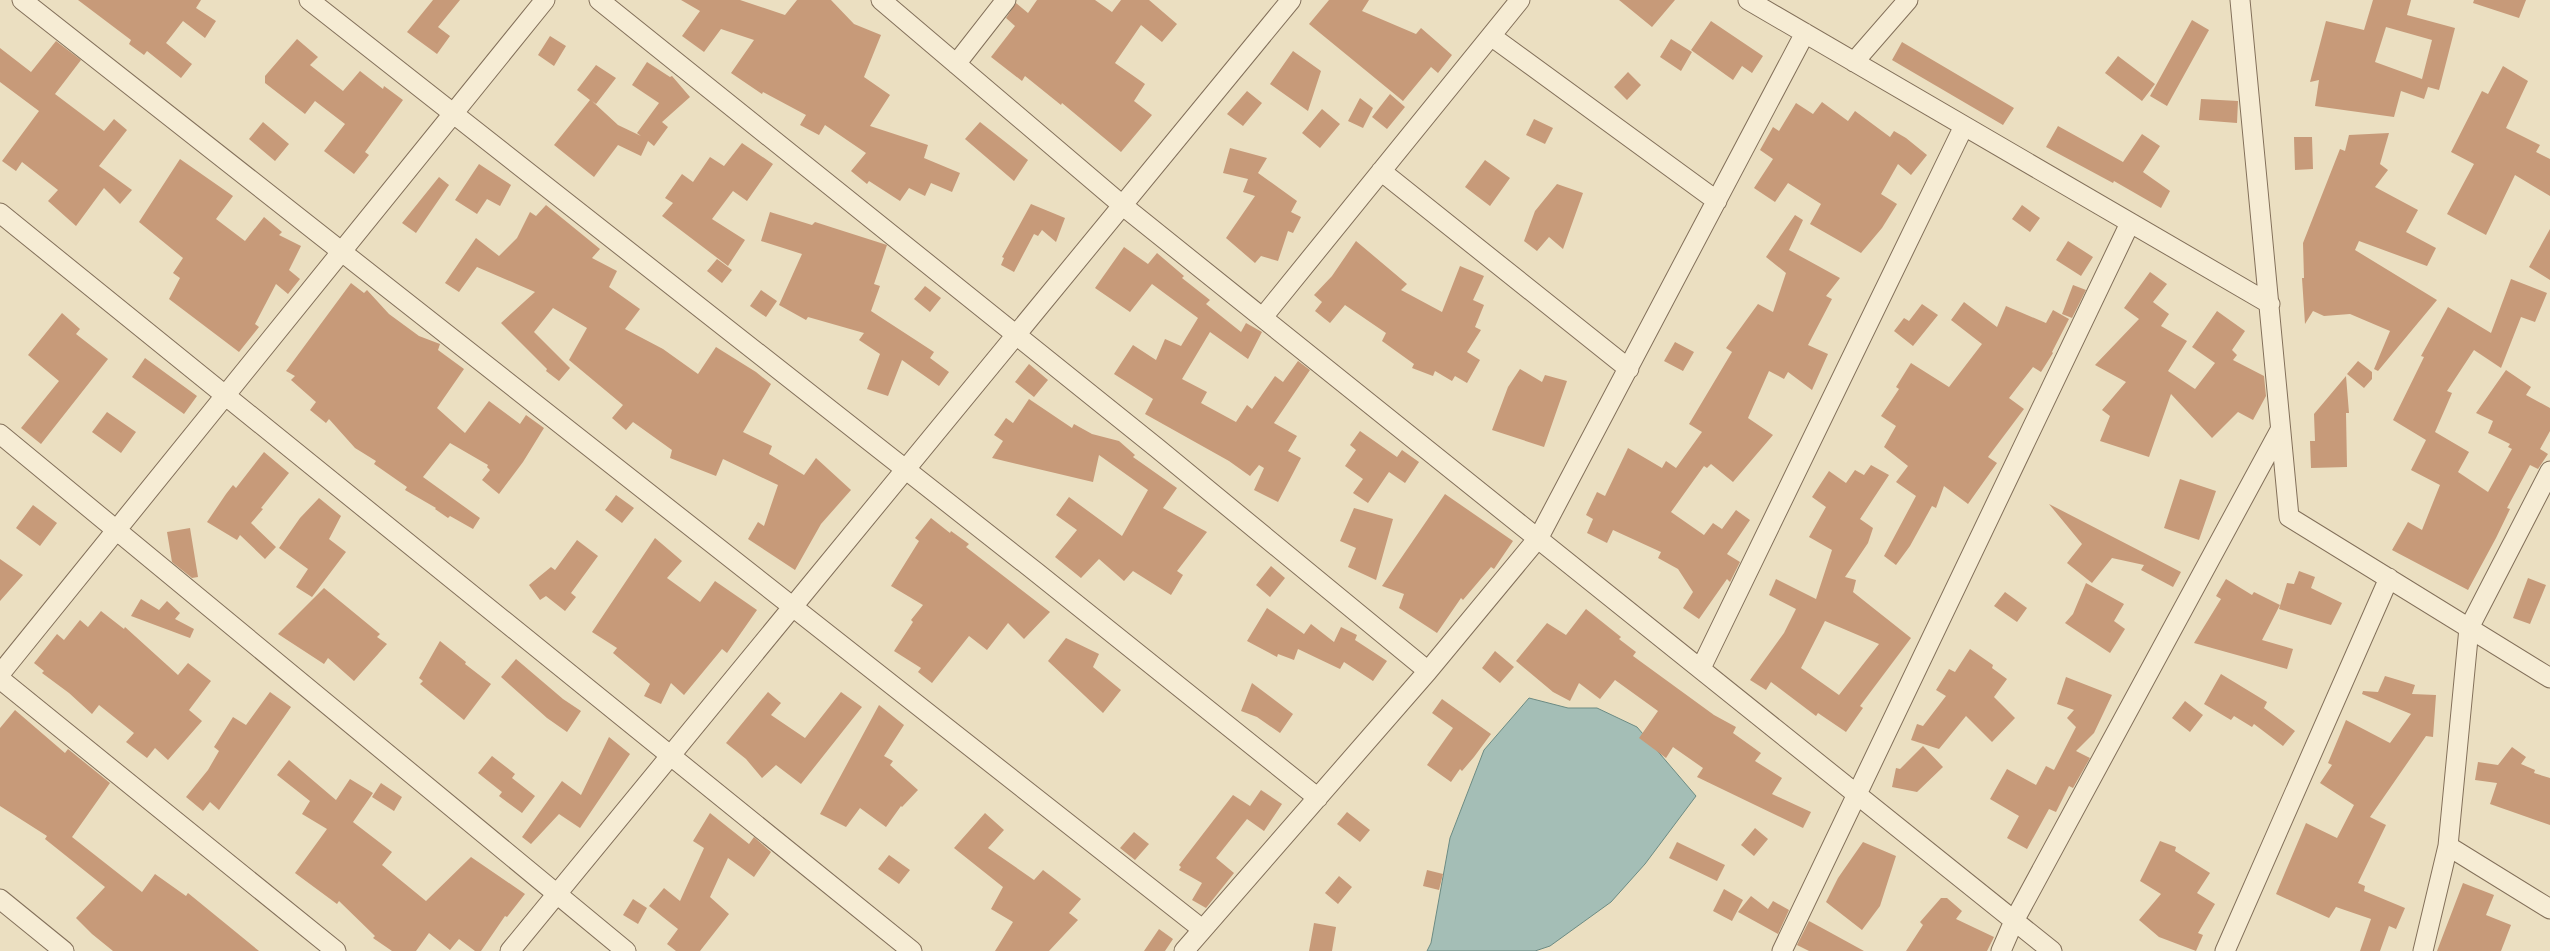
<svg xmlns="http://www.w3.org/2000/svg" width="2550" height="951" font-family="'Source Serif 4',serif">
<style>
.water{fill:#a4beb6;stroke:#6c8b83}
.building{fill:#c79a79;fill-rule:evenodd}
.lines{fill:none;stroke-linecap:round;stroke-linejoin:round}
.minor-casing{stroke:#83705a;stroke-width:21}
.minor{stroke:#f6ecd4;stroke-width:19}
</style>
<rect width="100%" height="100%" fill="#ebdfc1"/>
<path class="water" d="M1529,698L1568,708H1597L1637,727L1696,796L1645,864L1611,902L1550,946L1535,951H1427L1431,943L1450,838L1484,750Z"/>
<path class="building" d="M78,0H201L196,8L216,21L205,38L183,21L166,43L192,64L181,78L147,51L144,55L129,44L131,40Z
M433,0H460L438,27L450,36L437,54L407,32Z
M681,0H740L785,15L797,0H831L854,24L881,35L864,77L890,95L870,126L928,145L924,158L960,173L952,192L931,183L925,196L909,188L900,201L869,181L867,184L851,171L866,153L825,125L819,135L800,125L806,115L763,92L762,94L731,73L754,40L721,29L704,52L682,36L700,11Z
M1037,0H1095L1112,12L1121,0H1149L1177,24L1162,42L1141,25L1115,63L1145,84L1134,101L1152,115L1121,152L1062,103L1061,105L1025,76L1022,81L991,57L1015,26L1006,18L1016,3L1028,13Z
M1329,0H1369L1362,11L1416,34L1421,28L1452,55L1438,73L1431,67L1403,101L1309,24Z
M1619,0H1675L1652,27Z
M2373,0H2411L2407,15L2455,28L2439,90L2428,87L2424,99L2401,91L2394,117L2315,106L2319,80L2310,82L2326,21L2364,30ZM2386,27L2432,40L2422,79L2375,62Z
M2474,0H2526L2519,18L2473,3Z
M2192,20L2209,30L2167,106L2150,96Z
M1711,21L1763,56L1752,73L1742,66L1733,80L1691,50Z
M550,36L566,46L554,66L538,55Z
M297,39L318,57L310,65L343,91L360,71L383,89L384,86L403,100L365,152L369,155L354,174L324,151L345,124L315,101L305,114L265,83V76Z
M1671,39L1692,52L1681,71L1660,57Z
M56,41L81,60L55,94L104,131L114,119L127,130L99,166L132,190L120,204L104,188L76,226L48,201L58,190L22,162L16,171L2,161L39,111L0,82V48L31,72Z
M1902,42L2014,108L2003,125L1892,60Z
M1293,51L1321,71L1308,111L1270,84Z
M2118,56L2155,84L2142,101L2105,73Z
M647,62L670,77L672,76L690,97L662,122L668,127L654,146L648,141L641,156L618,145L594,177L554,145L590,100L577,90L596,65L616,78L596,104L592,101L618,125L641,136L637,133L659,103L632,85Z
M2503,66L2528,81L2506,128L2540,145L2536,152L2550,159V196L2515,175L2486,235L2447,214L2474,164L2451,152L2482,91L2488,94Z
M1628,72L1641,85L1627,100L1614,87Z
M1247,91L1262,103L1243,126L1227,114Z
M1390,94L1405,107L1387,129L1372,117Z
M1360,98L1373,108L1363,128L1348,121Z
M2201,99L2238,101L2237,123L2199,120Z
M1822,102L1848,121L1855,111L1890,137L1894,131L1906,138L1927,155L1911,175L1898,164L1881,194L1897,204L1882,228L1861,253L1810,224L1821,204L1788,183L1775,202L1754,188L1773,159L1760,150L1773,127L1779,131L1796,103L1813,114Z
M1322,109L1340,124L1320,148L1302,133Z
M1534,119L1553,128L1545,144L1526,135Z
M263,122L289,144L275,161L249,139Z
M980,122L1028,160L1014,181L965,139Z
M2058,126L2123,162L2142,134L2160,146L2143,172L2170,191L2161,208L2114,181L2113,183L2046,147Z
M2389,133L2380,164L2388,170L2375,187L2418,210L2406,232L2436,248L2427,266L2359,241L2355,250L2437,300L2378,371L2374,369L2390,331L2350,314L2324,316L2313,311L2305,324L2302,278H2304L2303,243L2340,149L2345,151L2349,135Z
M2294,137H2312L2313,169L2295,170Z
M742,143L773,164L747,201L733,191L712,219L745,240L728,266L662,216L673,203L665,198L682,174L693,182L710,157L724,166Z
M1230,148L1267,158L1258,173L1297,201L1291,212L1301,217L1293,233L1288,231L1278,261L1261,256L1255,263L1226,238L1255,196L1243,192L1248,179L1223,173Z
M180,159L233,196L216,219L245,241L264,217L282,232L279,235L301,246L289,270L300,279L288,294L276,284L255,324L259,327L239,352L169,299L180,278L173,273L183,258L139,222Z
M1485,160L1510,178L1490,206L1465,187Z
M479,164L511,185L500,206L487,199L477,214L455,200Z
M439,177L449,185L416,233L402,223Z
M1557,184L1583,193L1563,249L1549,237L1537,251L1524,241L1535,211Z
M1031,204L1065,218L1056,242L1042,230L1038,236L1034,234L1014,272L1001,265L1004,258L1002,257Z
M546,205L600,249L592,258L617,271L609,287L640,309L625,329L663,349L698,374L716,347L756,372L771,384L743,432L772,446L769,454L804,475L816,458L851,490L821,524L795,570L748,539L758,522L764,526L778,485L723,459L716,476L670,458L672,450L633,422L626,430L612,418L623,405L569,360L587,328L553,308L534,332L570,368L559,381L546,371L547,369L501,323L535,292L477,267L459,292L445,283L476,238L499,256L517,238L530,212L536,216Z
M2022,205L2040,218L2030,232L2012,219Z
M770,212L812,225L815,222L887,245L874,284L880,286L871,311L934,352L930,358L949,372L939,386L902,360L888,396L867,389L880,354L859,340L864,333L808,317L806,320L779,305L802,254L761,241Z
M1795,215L1803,220L1789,250L1840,278L1826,296L1832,299L1808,345L1828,354L1812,390L1788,372L1784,379L1769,371L1748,418L1773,435L1733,482L1711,464L1707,468L1704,466L1671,512L1704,535L1713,523L1722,529L1736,510L1750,520L1727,554L1740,562L1730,582L1727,579L1699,619L1683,608L1693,592L1678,569L1658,558L1661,552L1613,530L1607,543L1587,533L1593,519L1586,515L1597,492L1605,496L1628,448L1662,468L1666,461L1676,468L1702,432L1689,424L1732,352L1726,348L1758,304L1773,312L1786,273L1766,257Z
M2550,229V280L2529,267Z
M1356,241L1407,284L1401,290L1442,312L1460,266L1484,276L1473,300L1484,305L1475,327L1481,330L1467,352L1480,360L1467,383L1455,376L1452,381L1435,371L1433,376L1412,368L1414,364L1382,341L1386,333L1345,305L1330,323L1315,311L1322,302L1314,295L1332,276Z
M2068,241L2093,257L2081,276L2056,260Z
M1124,247L1148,264L1157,253L1184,276L1182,278L1210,300L1206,304L1241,332L1246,323L1262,332L1248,359L1210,332L1182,379L1207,392L1201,403L1236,422L1247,405L1252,409L1275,376L1283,382L1298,361L1310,370L1274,423L1297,436L1288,451L1301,458L1278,502L1254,490L1264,468L1259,465L1250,476L1229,461L1145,414L1153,399L1114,374L1133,345L1156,360L1165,339L1181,346L1198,318L1152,284L1130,312L1095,288Z
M717,259L732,270L722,283L707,271Z
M2150,272L2167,284L2153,302L2169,314L2161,326L2187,341L2168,371L2195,389L2215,363L2192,347L2217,311L2245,331L2232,350L2237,355L2233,360L2264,376L2266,396L2253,420L2238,412L2212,438L2171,394L2149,457L2100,441L2110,416L2102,410L2126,382L2095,365L2139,319L2124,308Z
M2511,279L2547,293L2535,322L2521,317L2501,368L2474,350L2447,391L2452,393L2435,432L2469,452L2458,472L2488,492L2512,449L2508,447L2510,444L2488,433L2493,421L2476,413L2506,370L2531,387L2526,395L2550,408V431L2540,449L2548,454L2538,469L2530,465L2507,508L2510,509L2496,538L2468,590L2392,550L2408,522L2422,530L2440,485L2411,470L2426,440L2393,420L2424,357L2421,356L2448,307L2491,333Z
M351,283L364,293L367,290L389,314L419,336L440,344L438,350L464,369L437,408L465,433L489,401L520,424L526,415L544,428L523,462L499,494L482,480L490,470L487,467L488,465L450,443L423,477L480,518L473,529L450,516L448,518L435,509L436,508L405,490L407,487L374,464L376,461L355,448L329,419L326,423L310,410L316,402L291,380L295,376L286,371Z
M2073,285L2086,290L2072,318L2062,314Z
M925,286L941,298L930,312L914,299Z
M761,290L777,301L766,317L750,306Z
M1964,302L1997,327L2006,306L2046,323L2053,310L2069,319L2052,352L2053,353L2041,372L2033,367L2009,398L2024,409L1988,457L1997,463L1968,504L1944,486L1936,508L1932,506L1910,546L1896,565L1884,556L1916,496L1896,482L1908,466L1884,447L1896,426L1881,416L1899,389L1896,387L1911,363L1949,387L1982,344L1951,320Z
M1922,304L1938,315L1913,346L1894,331L1904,318L1909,321Z
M62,313L80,329L76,334L108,359L41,444L21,428L59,381L28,355Z
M1675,342L1694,352L1683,371L1664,361Z
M145,358L197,396L184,414L132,377Z
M2358,361L2372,372V379L2364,388L2347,374Z
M1029,364L1048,380L1034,397L1015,382Z
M1520,369L1542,382L1545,375L1567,381L1544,447L1492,430L1508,387Z
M2346,376L2349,413H2346L2347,467L2311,468L2310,441H2315L2314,414Z
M1029,399L1072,428L1074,424L1092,434L1119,441L1135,455L1133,457L1177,488L1163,508L1207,532L1177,571L1183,575L1171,595L1133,571L1124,581L1099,559L1081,578L1055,557L1077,530L1056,515L1069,497L1122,536L1148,490L1099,455L1093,482L992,458L1003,441L994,435L1006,418L1013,423Z
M107,412L136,432L121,453L92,432Z
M1360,431L1397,457L1402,450L1419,462L1405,483L1389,472L1368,503L1353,493L1363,479L1345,466L1356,450L1350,445Z
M264,452L289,473L261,508L263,509L251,523L276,547L265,559L240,535L237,540L207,522L226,494L233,485L236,488Z
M1871,465L1889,475L1860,519L1873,528L1868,543L1845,577L1856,580L1853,592L1911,638L1860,706L1863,708L1846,732L1818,713L1816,716L1771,682L1766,690L1750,680L1784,633L1796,609L1769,595L1776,579L1816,599L1832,550L1809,537L1826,507L1812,497L1829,471L1846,483L1855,470L1864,475ZM1825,621L1879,644L1839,695L1801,668Z
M2180,479L2216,491L2199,540L2164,528Z
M1445,494L1513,541L1494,569L1491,567L1463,600L1461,598L1437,633L1399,608L1404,594L1382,586Z
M616,495L634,508L622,523L605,510Z
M319,498L341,516L329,539L346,552L312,597L296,587L308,569L279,548L300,518Z
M2049,504L2181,572L2173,587L2141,570L2144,565L2112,558L2092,583L2067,563L2082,544Z
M33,505L57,523L40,546L16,528Z
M1354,508L1393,519L1376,580L1348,567L1356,548L1340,541Z
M931,518L950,533L951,531L969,544L966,547L1050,612L1024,639L1008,623L987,650L969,636L932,683L918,672L921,668L894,651L913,622L911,620L923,605L891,586L919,541L915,538Z
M190,528L198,577L192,578L172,562L167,532Z
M655,538L682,561L667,578L700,602L715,581L757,610L727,653L722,649L684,695L671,683L661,704L644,696L650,684L613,653L617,648L592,632Z
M577,540L598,556L571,593L576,597L565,611L546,596L540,600L529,585L551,567L555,570Z
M0,559L23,575L0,601Z
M1271,566L1285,578L1270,597L1256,585Z
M2299,571L2315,577L2311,588L2342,603L2331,625L2279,609L2287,583L2294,584Z
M2528,578L2546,585L2530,624L2513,618Z
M2226,579L2252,595L2254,592L2280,605L2262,640L2293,649L2287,669L2194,643L2221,599L2216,596Z
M2086,583L2124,604L2114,621L2125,629L2110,653L2065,623L2073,614Z
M324,588L380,634L377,637L387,644L354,681L328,658L324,664L278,634Z
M2005,592L2027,608L2017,622L1994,606Z
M141,599L159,610L167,601L180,613L175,619L194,629L190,638L131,616Z
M1267,608L1304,634L1311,624L1334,642L1341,627L1357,635L1355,640L1387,661L1373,681L1344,662L1340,669L1298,649L1294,660L1278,654L1277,657L1247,641Z
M1586,609L1621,637L1619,639L1636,652L1633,656L1714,715L1736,727L1733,733L1761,753L1755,761L1782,778L1772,794L1811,812L1803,828L1697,777L1703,768L1673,747L1666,758L1639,738L1658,711L1615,680L1600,699L1579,683L1570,701L1553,692L1516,661L1547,623L1566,635Z
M101,611L124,629L125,627L178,675L188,663L211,681L189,710L202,721L168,760L155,748L147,758L126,742L134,733L99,705L92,714L69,693L42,673L44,671L34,663L57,634L64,640L80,620L88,627Z
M1066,638L1099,654L1093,667L1121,690L1103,713L1048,661Z
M440,641L466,662L465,664L491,684L464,720L420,684L423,681L419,678Z
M1970,649L1993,665L1992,668L2007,679L1994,697L2015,718L1992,742L1966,716L1939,749L1911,740L1917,724L1923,726L1946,696L1936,690L1949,669L1955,672Z
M1495,651L1514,667L1500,683L1482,668Z
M516,659L563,699L581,711L567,732L547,718L501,677Z
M2221,674L2267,702L2264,708L2295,731L2283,746L2254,724L2252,727L2234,716L2231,720L2204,704Z
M2385,676L2415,685L2412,694L2436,695L2433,737L2426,736L2370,817L2386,825L2358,883L2365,886L2364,891L2405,908L2396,929L2389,926L2380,951H2360L2371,919L2336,907L2329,918L2276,894L2306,823L2337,838L2354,805L2320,783L2332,765L2328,763L2346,720L2390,743L2411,714L2362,694L2363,691L2378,692Z
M2066,677L2112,695L2094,733L2076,751L2090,758L2073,788L2069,786L2056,812L2049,809L2027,849L2007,838L2019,816L1990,799L2007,769L2036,785L2046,766L2054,770L2076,727L2067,718L2074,710L2057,704Z
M1252,683L1293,714L1280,733L1257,717L1241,711Z
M270,692L291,707L219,810L210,802L203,811L186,797L208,770L219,751L214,747L233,717L246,725Z
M768,692L781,703L771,715L805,738L841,692L862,707L801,784L776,765L762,778L746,759L726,743Z
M1442,699L1491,734L1474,757L1462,771L1460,769L1451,782L1427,765L1453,728L1432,713Z
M2185,701L2203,715L2190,732L2172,718Z
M879,705L904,725L884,756L893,761L890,765L918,790L902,807L901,806L886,827L860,808L846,827L820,814Z
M15,710L65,753L68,749L110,783L72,837L142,892L155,874L186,896L188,893L259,951H113L92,934L76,918L105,887L45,839L47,836L0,806V728Z
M609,737L630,754L580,828L559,814L531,844L522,837L562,781L581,795Z
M1923,746L1943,767L1917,792L1892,787L1896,768L1900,769Z
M2512,747L2526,757L2521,764L2535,770L2534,773L2550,778V825L2490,804L2497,783L2475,780L2478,762L2498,765Z
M492,756L515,774L512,778L535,796L522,813L499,796L502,792L478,773Z
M289,760L336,800L350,779L373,793L353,822L392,852L382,865L426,901L471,857L525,894L507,917L505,916L481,951H475L459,939L450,950L429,933L416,951H392L373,938L375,936L339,901L337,904L295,873L327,829L302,814L310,801L277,775Z
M381,783L402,797L394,811L372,797Z
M1261,790L1282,804L1264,831L1247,819L1216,858L1234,873L1206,908L1192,900L1202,883L1179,870L1181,867L1179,865L1233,795L1250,806Z
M1347,812L1370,830L1360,842L1337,824Z
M710,813L749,844L754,837L771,852L754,877L728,858L710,897L729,914L700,951H676L667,944L678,929L649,906L664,888L680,901L704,848L693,841Z
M985,813L1004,830L988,848L1034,880L1043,870L1081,899L1069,913L1078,920L1049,951H995L1013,922L991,909L1003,887L954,848Z
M1755,828L1768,839L1754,856L1741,845Z
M1134,832L1149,844L1135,860L1120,848Z
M2160,841L2176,847L2175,851L2210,873L2197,893L2215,904L2198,933L2203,935L2196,951L2159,937L2139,920L2161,894L2140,881Z
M1677,842L1725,865L1717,881L1669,858Z
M1863,842L1896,856L1880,906L1862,930L1826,902L1838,878Z
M889,855L910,870L899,884L878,869Z
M1427,870L1443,874L1439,890L1423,886Z
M1339,876L1352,887L1338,904L1325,893Z
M2463,883L2494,895L2486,915L2511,925L2501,951H2437Z
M1724,889L1743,900L1732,921L1713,911Z
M1751,896L1768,909L1773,901L1789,910L1778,934L1738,912Z
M1941,898H1947L1962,911L1956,919L1994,937L1987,951H1906L1923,925L1920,922Z
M633,899L647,908L638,924L623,915Z
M1809,921L1822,928L1864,951H1809L1797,945Z
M1314,923L1336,927L1332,951H1309Z
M1159,929L1173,939L1165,951H1144Z"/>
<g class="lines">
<g class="minor-casing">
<path id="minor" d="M22,0L1202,929
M309,0L1036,572L1318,798
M599,0L1157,448L1428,671
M881,0L1122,205L2052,951
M1748,0L2270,304
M2240,0L2289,517L2550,678
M1491,36L1717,201
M1854,62L1908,0
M956,64L1006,0
M1381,171L1629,369
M0,213L912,951
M1263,317L1520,0
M0,434L626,951
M2550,471L2469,628L2448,846L2550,909
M1701,668L1964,126
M0,674L545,0
M0,679L336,951
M0,899L64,951
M510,951L1291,0
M1184,951L1428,671L1539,537L1805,33
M1782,951L2130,223
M2001,951L2014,921L2279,432
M2225,951L2389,578
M2423,951L2448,846"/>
</g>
<use href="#minor" class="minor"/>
</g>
</svg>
